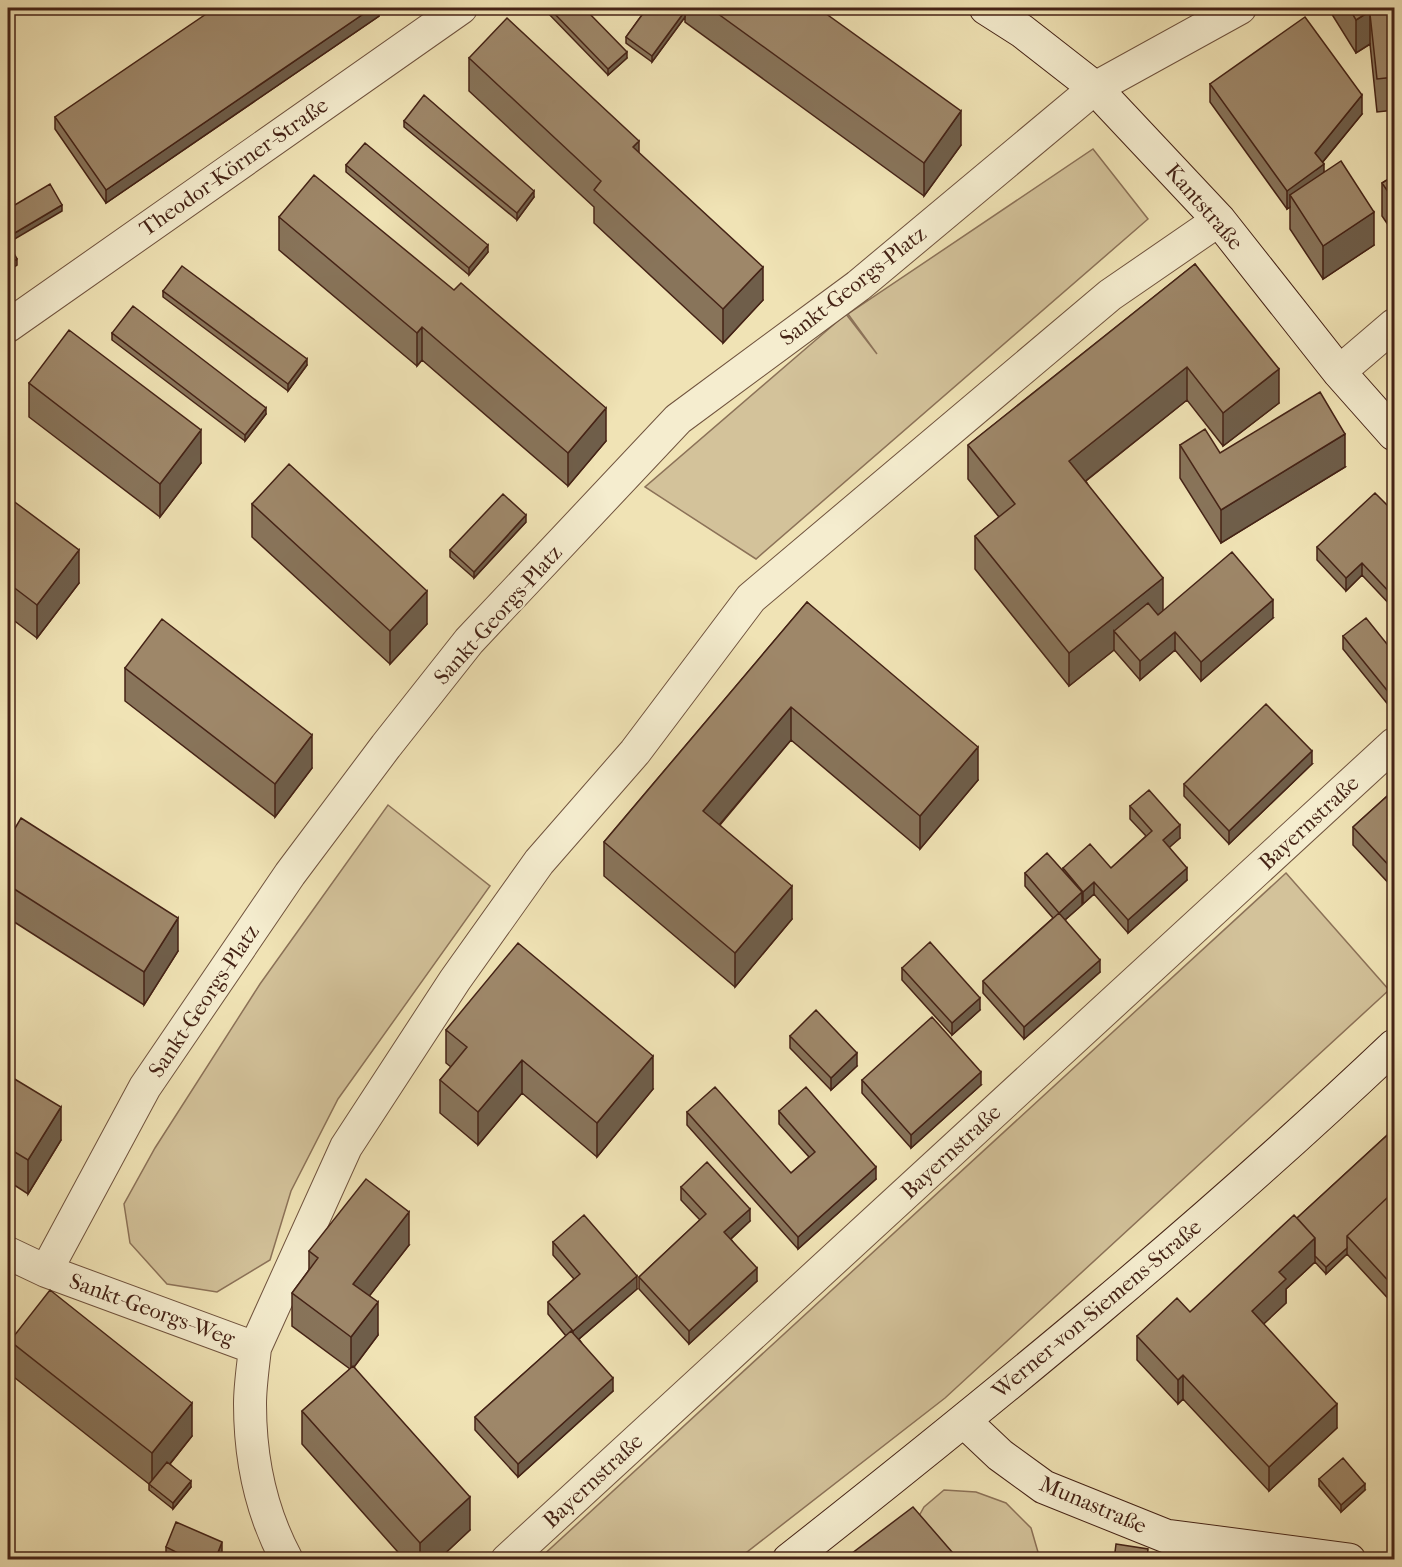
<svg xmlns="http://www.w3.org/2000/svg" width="1402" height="1567" font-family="'IM FELL French Canon',serif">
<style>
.green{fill:#d3c29a;stroke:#8c7258;stroke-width:1.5}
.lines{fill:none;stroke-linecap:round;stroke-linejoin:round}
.street-casing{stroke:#70533e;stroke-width:34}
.secondary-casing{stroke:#452316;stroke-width:35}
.street{stroke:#f5edcf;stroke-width:32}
.secondary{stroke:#f5edcf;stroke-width:33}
.wall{fill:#88745a;stroke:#452316;stroke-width:1.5}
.shaded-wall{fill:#6f5e4a;stroke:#452316;stroke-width:1.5}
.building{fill:#9e8769;stroke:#452316;stroke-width:1.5}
.labels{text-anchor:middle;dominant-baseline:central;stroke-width:4.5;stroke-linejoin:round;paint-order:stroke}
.street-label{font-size:22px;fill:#452316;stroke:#f5edcf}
</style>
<rect width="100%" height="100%" fill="#f0e3b5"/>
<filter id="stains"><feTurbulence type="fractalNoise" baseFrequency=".00333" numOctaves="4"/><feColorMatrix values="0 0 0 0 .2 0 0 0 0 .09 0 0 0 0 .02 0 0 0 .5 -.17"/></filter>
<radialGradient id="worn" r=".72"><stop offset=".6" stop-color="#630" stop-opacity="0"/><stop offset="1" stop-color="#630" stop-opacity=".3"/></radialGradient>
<path class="green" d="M1093,149L1148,219L756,559L645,487L846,314L877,354L848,314Z
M388,805L490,886L338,1099L291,1191L270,1260L217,1292L167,1284L130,1243L124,1204L155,1148L260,984Z
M1286,873L1389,990L945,1398L738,1559H539Z
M944,1490L976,1492L1006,1503L1031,1528L1040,1559H944L914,1525L924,1507Z"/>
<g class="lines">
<g class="street-casing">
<path id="street" d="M8,326L461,8
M1339,372L1394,325
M8,1253L46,1271L255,1348C253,1367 250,1386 250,1404C250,1458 261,1512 287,1560
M46,1271L145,1087L290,874L386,746L469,641L678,419L858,286L1095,88L1240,8
M255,1348L346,1147L455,980L539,862L635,752L751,598L1110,295L1219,220
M507,1560L1394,744"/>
</g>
<g class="secondary-casing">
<path id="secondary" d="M986,8L1022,31L1095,88L1219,220L1339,372L1394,434
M964,1421L1000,1455L1044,1487L1166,1536L1349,1560
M789,1560C997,1396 1202,1228 1394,1046"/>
</g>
<use href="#street" class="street"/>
<use href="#secondary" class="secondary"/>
</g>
<path class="wall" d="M379,8V16L106,203L55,129V117Z
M544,8H584L627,58L608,75L544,9Z
M647,8H818L961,145L924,196L685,22V17L652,62L626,43V37Z
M1328,8H1395V110L1377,112L1370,44L1356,53Z
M469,58L639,153L763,300L723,343L594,223V207L469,91Z
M1210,84L1362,114L1322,163L1324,173L1374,245L1323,279L1290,229V207L1287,209L1210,102Z
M404,121L534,197L517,220L404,127Z
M346,165L488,252L469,275L346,172Z
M1395,175V235L1382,216V183Z
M279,217L606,441L568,486L422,360L417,366L279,250Z
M1195,264L1279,403L1223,446L1187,400L1086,481L1158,615L1273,618L1201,681L1175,650L1140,680L1114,650L1069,686L975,569V536L999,517L968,479V445Z
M163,291L307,365L288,391L163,297Z
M112,333L266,414L245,441L112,340Z
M29,383L201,463L160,517L29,417Z
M1180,445L1220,453L1345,467L1221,543L1180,478Z
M8,497L79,583L37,638L8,616Z
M252,504L427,624L390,664L252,537Z
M1395,513V610L1362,575L1346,591L1317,560V547Z
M526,522L474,578L450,557V550Z
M807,602L978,780L920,849L791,740L720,825L792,919L735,987L604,876V842Z
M1343,636L1395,654L1394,712L1343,649Z
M125,668L312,768L275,817L125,701Z
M1312,764L1229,844L1184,796V784Z
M1395,789V890L1353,845V827Z
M1130,806L1180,838L1169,847L1187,880L1128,933L1094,894L1083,904L1082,903V905L1065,920L1100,972L1024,1039L983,993V981L1053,918L1025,886V873L1063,871V868H1111L1146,836L1130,819Z
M8,840L178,951L144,1005L8,918Z
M902,968L980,1010L952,1035L902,980Z
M446,1030L653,1089L597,1157L522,1093L478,1145L440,1113V1080L451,1067L446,1063Z
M790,1036L857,1066L831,1090L790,1048Z
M8,1075L61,1140L28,1194L8,1181Z
M862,1080L981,1085L911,1148L862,1093Z
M779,1111L876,1179L798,1249L687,1125V1112L791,1173L809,1157L779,1124Z
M1395,1128V1306L1347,1254L1326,1274L1315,1262L1286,1289V1303L1263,1324L1337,1428L1269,1491L1183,1399L1178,1404L1137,1360V1336L1190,1312L1297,1218Z
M681,1187L750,1221L731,1239L757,1281L689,1344L639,1289V1277L700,1220L681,1200Z
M553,1242L637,1289L579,1339L613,1391L518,1477L475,1430V1417L566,1336L548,1314V1302L574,1279L553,1255Z
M409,1245L369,1296L378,1335L354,1367L470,1530L438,1560H405L302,1444V1411L350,1369L292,1326V1293L309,1270V1251Z
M10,1341L192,1436L170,1464L191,1487L173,1509L149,1490V1484L10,1374Z
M1395,1434V1459L1388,1452V1440Z
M1319,1479L1365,1490L1341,1512L1319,1486Z
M166,1547L222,1560H166Z"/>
<path class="shaded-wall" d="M372,8H379V16L106,203V190Z
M1375,8H1395V28L1370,14V44L1356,53V20Z
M685,11V17L652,62V56Z
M627,52V58L608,75V69Z
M1362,95V114L1316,170L1324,164V183L1290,195V207L1287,209V191L1315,153Z
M961,111V145L924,196V163Z
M639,141V174L633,147Z
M534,191V197L517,220V213Z
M62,205V211L8,243V237Z
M1374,212V245L1323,279V246Z
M488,245V252L469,275V268Z
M17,259V265L8,271V264Z
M763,267V300L723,343V309Z
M422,327V360L417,366V333Z
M307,359V365L288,391V384Z
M1187,367V400L1069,494V461Z
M1279,369V403L1223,446V413Z
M266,408V414L245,441V435Z
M606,408V441L568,486V453Z
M12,412V425L8,431V418Z
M201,430V463L160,517V484Z
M1345,434V467L1221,543V510Z
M526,515V522L474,578V572Z
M79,550V583L37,638V605Z
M1362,563V575L1346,591V578Z
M1163,578V611L1124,642L1114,631V650L1069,686V653Z
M427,591V624L390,664V631Z
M1273,600V618L1201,681V662Z
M1175,632V650L1140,680V661Z
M791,707V740L703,844V811Z
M312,735V768L275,817V784Z
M978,747V780L920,849V816Z
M1312,751V764L1229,844V831Z
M1180,825V838L1163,853V840Z
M1187,868V880L1128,933V920Z
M1094,882V894L1083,904V892Z
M792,886V919L735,987V953Z
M1082,892V905L1059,925V913Z
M178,918V951L144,1005V972Z
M1100,960V972L1024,1039V1027Z
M980,998V1010L952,1035V1023Z
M857,1053V1066L831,1090V1078Z
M653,1056V1089L597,1157V1123Z
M522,1060V1093L478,1145V1112Z
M981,1072V1085L911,1148V1135Z
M61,1107V1140L28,1194V1160Z
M876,1167V1179L798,1249V1237Z
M750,1209V1221L724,1245V1232Z
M409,1212V1245L353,1317V1284Z
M1315,1238V1262L1286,1289V1303L1252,1335V1311L1279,1272Z
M1347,1248V1254L1326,1274V1267Z
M757,1268V1281L689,1344V1331Z
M637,1276V1289L573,1344V1331Z
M378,1302V1335L351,1371V1337Z
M1183,1375V1399L1178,1404V1380Z
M613,1378V1391L518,1477V1464Z
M192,1403V1436L152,1486V1453Z
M1337,1404V1428L1269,1491V1467Z
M191,1481V1487L173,1509V1503Z
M1365,1484V1490L1341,1512V1505Z
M470,1497V1530L438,1560H420V1543Z
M222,1542V1560H215Z"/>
<path class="building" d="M215,8H372L106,190L55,117Z
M549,8H584L627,52L608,69Z
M647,8H685V11L652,56L626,37Z
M710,8H818L961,111L924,163Z
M1349,8H1375L1356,20Z
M1395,11V77L1377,79L1370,14Z
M1305,17L1362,95L1315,153L1324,164L1287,191L1210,84Z
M507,18L639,141L633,147L763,267L723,309L594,190L601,181L469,58Z
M424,95L534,191L517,213L404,121Z
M365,143L488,245L469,268L346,165Z
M1341,161L1374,212L1323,246L1290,195Z
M314,175L454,290L461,283L606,408L568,453L422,327L417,333L279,217Z
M1395,175V202L1382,183Z
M50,184L62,205L8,237V209Z
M8,242L17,259L8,264Z
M1195,264L1279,369L1223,413L1187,367L1069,461L1163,578L1069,653L975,536L1015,504L968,445Z
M182,266L307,359L288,384L163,291Z
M133,306L266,408L245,435L112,333Z
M69,330L201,430L160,484L29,383Z
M1320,392L1345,434L1221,510L1180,445L1205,429L1220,453Z
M8,409L12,412L8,418Z
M289,464L427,591L390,631L252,504Z
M1375,493L1395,513V598L1362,563L1346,578L1317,547Z
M503,494L526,515L474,572L450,550Z
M8,497L79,550L37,605L8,583Z
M1232,552L1273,600L1201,662L1175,632L1140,661L1114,631L1148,603L1158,615Z
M807,602L978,747L920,816L791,707L703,811L792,886L735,953L604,842Z
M1366,618L1395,654L1394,699L1343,636Z
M162,619L312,735L275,784L125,668Z
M1266,704L1312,751L1229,831L1184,784Z
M1395,789V872L1353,827Z
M1149,790L1180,825L1163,840L1187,868L1128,920L1094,882L1083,892L1063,868L1090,844L1111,868L1152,831L1130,806Z
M21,818L178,918L144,972L8,885V840Z
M1047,853L1082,892L1059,913L1025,873Z
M1059,913L1100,960L1024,1027L983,981Z
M930,942L980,998L952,1023L902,968Z
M518,943L653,1056L597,1123L522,1060L478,1112L440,1080L467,1047L446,1030Z
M816,1010L857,1053L831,1078L790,1036Z
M932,1017L981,1072L911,1135L862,1080Z
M8,1075L61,1107L28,1160L8,1148Z
M715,1087L791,1173L815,1152L779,1111L806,1087L876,1167L798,1237L687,1112Z
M1395,1128V1203L1394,1204L1388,1197L1347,1236V1248L1326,1267L1315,1256V1238L1297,1218Z
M707,1162L750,1209L724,1232L757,1268L689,1331L639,1277L706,1214L681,1187Z
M366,1179L409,1212L353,1284L378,1302L351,1337L292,1293L318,1258L309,1251Z
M1388,1197L1395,1204V1288L1347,1236Z
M584,1215L637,1276L573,1331L548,1302L580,1274L553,1242Z
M1294,1215L1315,1238L1279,1272L1286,1279L1252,1311L1337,1404L1269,1467L1183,1375L1178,1380L1137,1336L1177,1298L1190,1312Z
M50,1290L192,1403L152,1453L10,1341Z
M571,1331L613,1378L518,1464L475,1417Z
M353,1366L470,1497L420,1543L302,1411Z
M1395,1434V1447L1388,1440Z
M1343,1458L1365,1484L1341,1505L1319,1479Z
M167,1462L191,1481L173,1503L149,1484Z
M913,1507L959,1560H843Z
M176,1522L222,1542L215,1560H180L182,1555L166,1547Z
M1116,1544L1148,1549L1147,1560H1114Z"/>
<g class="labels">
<g class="street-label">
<text transform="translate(234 167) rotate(-35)">Theodor-Körner-Straße</text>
<text transform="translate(1204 207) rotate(49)">Kantstraße</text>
<text transform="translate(853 286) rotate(-38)">Sankt-Georgs-Platz</text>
<text transform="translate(498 615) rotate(-48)">Sankt-Georgs-Platz</text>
<text transform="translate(1309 823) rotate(-43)">Bayernstraße</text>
<text transform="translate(204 1001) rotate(-56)">Sankt-Georgs-Platz</text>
<text transform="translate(951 1152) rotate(-43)">Bayernstraße</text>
<text transform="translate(1097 1309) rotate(-40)">Werner-von-Siemens-Straße</text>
<text transform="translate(152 1310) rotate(20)">Sankt-Georgs-Weg</text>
<text transform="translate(593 1481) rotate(-43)">Bayernstraße</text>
<text transform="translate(1093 1505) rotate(23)">Munastraße</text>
</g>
</g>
<rect width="1402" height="1567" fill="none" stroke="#f0e3b5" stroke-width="30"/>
<rect x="9" y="9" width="1384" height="1549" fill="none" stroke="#452316" stroke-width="3"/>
<rect x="15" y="15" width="1372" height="1537" fill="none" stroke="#452316" stroke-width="1.5"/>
<rect width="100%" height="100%" filter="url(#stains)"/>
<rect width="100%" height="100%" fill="url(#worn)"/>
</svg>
